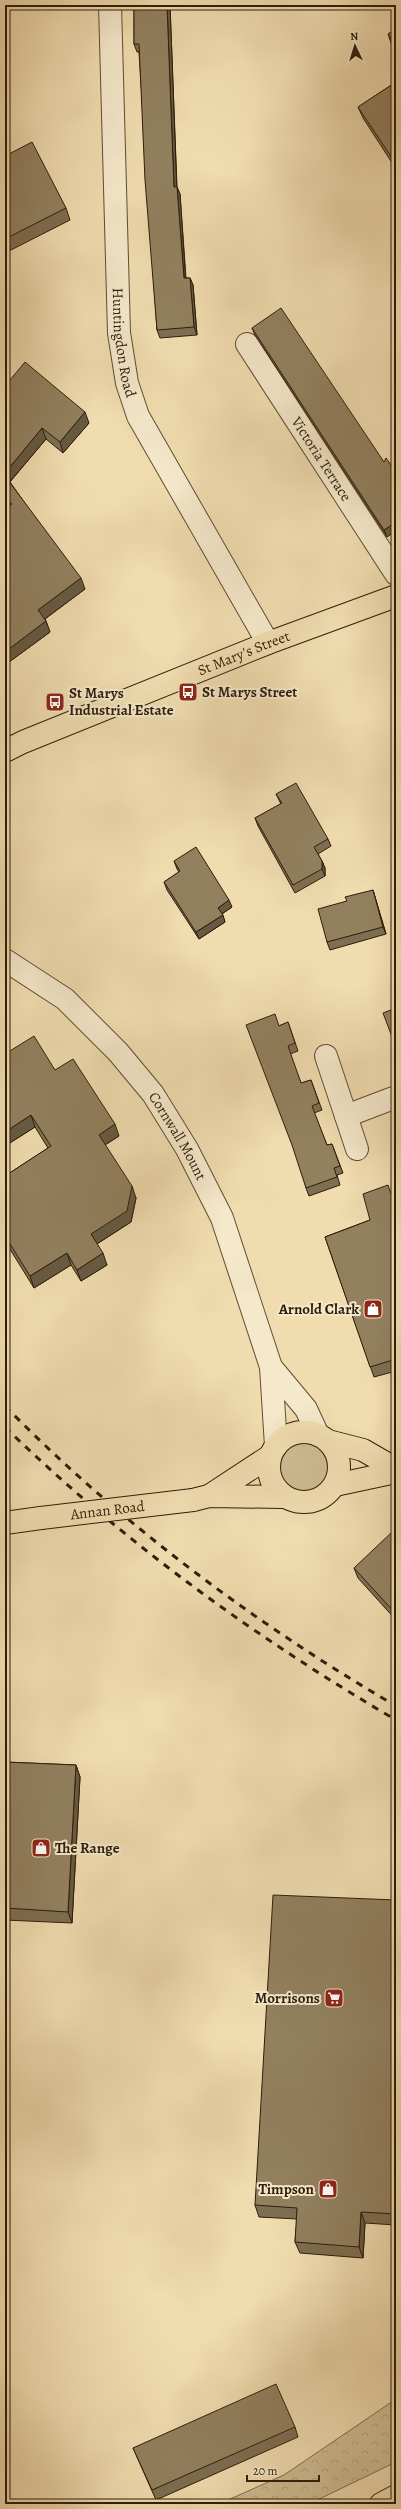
<svg xmlns="http://www.w3.org/2000/svg" width="401" height="2509" font-family="Alegreya,serif">
<style>
.grass{fill:#cfbc93;stroke:#7e6c4e}
.forest{fill:url(#forest-crowns);stroke:#7e6c4e}
.lines{fill:none;stroke-linecap:round;stroke-linejoin:round}
.minor-casing{stroke:#5e4d32;stroke-width:24}
.major-casing{stroke:#2d1d09;stroke-width:24}
.minor{stroke:#f5e8cb;stroke-width:22}
.major{stroke:#f0dcaf;stroke-width:22}
.rail{stroke:#2d1d09;stroke-width:3;stroke-dasharray:7 7;stroke-linecap:butt}
.major-bridge-casing{stroke:#2d1d09;stroke-width:24;stroke-linecap:butt}
.major-bridge{stroke:#f0dcaf;stroke-width:22}
.wall{fill:#7e6e52;stroke:#2d1d09}
.shaded-wall{fill:#665a42;stroke:#2d1d09}
.building{fill:#92805f;stroke:#2d1d09}
.labels{text-anchor:middle;dominant-baseline:central;stroke-width:4;stroke-linejoin:round;paint-order:stroke}
.street-label{font-size:15px;fill:#2d1d09;stroke:#f5e8cb}
.poi-label{font-size:15px;font-weight:bold;fill:#2d1d09;stroke:#f5e8cb;text-anchor:start}
</style>
<defs>
<pattern id="forest-crowns" width="20" height="18" patternUnits="userSpaceOnUse"><rect width="20" height="18" fill="#cfbc93"/><path d="M2 6a3 3 0 1 1 6 0M12 15a3 3 0 1 1 6 0" fill="none" stroke="#b2a17d"/></pattern>
</defs>
<rect width="100%" height="100%" fill="#f0dcaf"/>
<filter id="stains"><feTurbulence type="fractalNoise" baseFrequency=".005" numOctaves="4"/><feColorMatrix values="0 0 0 0 .2 0 0 0 0 .09 0 0 0 0 .02 0 0 0 .5 -.17"/></filter>
<radialGradient id="worn" r=".72"><stop offset=".6" stop-color="#630" stop-opacity="0"/><stop offset="1" stop-color="#630" stop-opacity=".3"/></radialGradient>
<path class="grass" d="M279 1467a25 25 0 1 1 50 0a25 25 0 1 1-50 0Z"/>
<path class="forest" d="M396,2399V2462L309,2504H219L284,2475Z"/>
<g class="lines">
<g class="minor-casing">
<g id="minor">
<path id="s1" d="M110,5L119,333L127,383L138,416L268,643"/>
<path id="s2" d="M247,344L396,574"/>
<path id="s3" d="M5,960L65,999L118,1052L153,1094L187,1149L222,1218L271,1367L276,1446"/>
<path d="M326,1056L357,1149"/>
<path d="M346,1116L396,1097"/>
<path d="M271,1367L306,1409L318,1435"/>
</g>
</g>
<g class="major-casing">
<g id="major">
<path id="s4" d="M5,751L23,742L268,643L396,596"/>
<circle cx="304" cy="1467" r="35"/>
<path d="M328,1441L363,1450L396,1469"/>
<path d="M335,1485L396,1472"/>
<path d="M209,1496L270,1456"/>
<path d="M193,1500L209,1496L284,1497"/>
<path d="M5,1523L41,1518"/>
<path d="M381,2504L396,2496"/>
</g>
</g>
<use href="#minor" class="minor"/>
<use href="#major" class="major"/>
<path class="rail" d="M5,1406C120,1523 254,1623 396,1706
M5,1427C122,1541 256,1638 396,1720"/>
<g class="major-bridge-casing">
<g id="major-bridge">
<path id="s5" d="M41,1518L193,1500"/>
</g>
</g>
<use href="#major-bridge" class="major-bridge"/>
</g>
<path class="wall" d="M134,5H170L177,187L180,194L186,278H190L193,285L197,335L160,338L157,330L139,52H137L134,44Z
M396,29V52L392,46L388,34Z
M396,82V169L363,118L358,107Z
M5,156L66,208L70,220L5,253Z
M252,328L384,462L387,537L255,335Z
M5,386L89,423L63,453L46,439L10,482L85,589L45,619L46,621L50,632L5,665L7,508L5,506Z
M276,794L328,839L331,846L318,854L322,861L325,868V876L295,893L258,826L255,818L281,804Z
M174,861L232,907L222,914L225,922L199,939L167,890L164,882L179,872L177,869Z
M373,890L375,897L386,934L330,950L327,942L347,901Z
M396,1008V1048L394,1042Z
M288,1022L298,1051L290,1054L301,1083L311,1080L322,1110L314,1113L327,1145L332,1144L343,1173L337,1175L340,1185L309,1196L306,1188L279,1026Z
M55,1070L119,1136L105,1145L136,1198L131,1222L97,1244L107,1265L81,1281L71,1265L34,1288L8,1246L5,1248V1176L48,1148L35,1127L5,1146Z
M396,1207V1371L374,1377L325,1237L370,1220Z
M396,1536V1620L358,1578L354,1568Z
M5,1762L76,1765L80,1777L72,1923L5,1920Z
M396,1900V2225L365,2223L363,2258L300,2253L295,2242L297,2219L259,2217L255,2205Z
M295,2427L298,2437L156,2500L137,2457L133,2448Z"/>
<path class="shaded-wall" d="M167,5H170L177,194L174,187Z
M177,187L180,194L186,285L184,278Z
M190,278L193,285L197,335L194,327Z
M85,412L89,423L63,453L60,442Z
M42,428L46,439L7,485L5,478V473Z
M396,522V531L387,537L384,530Z
M81,578L85,589L42,621L38,610Z
M46,621L50,632L5,665V652Z
M322,861L325,868V876L322,869Z
M373,890L375,897L386,934L383,927Z
M229,900L232,907L220,915L218,908Z
M223,915L225,922L199,939L196,932Z
M31,1115L35,1127L5,1146V1132Z
M115,1124L119,1136L103,1146L99,1135Z
M132,1186L136,1198L131,1222L95,1245L91,1234Z
M67,1253L71,1265L34,1288L30,1276Z
M103,1253L107,1265L81,1281L77,1270Z
M76,1765L80,1777L72,1923L68,1912Z
M361,2212L365,2223L363,2258L359,2247Z"/>
<path class="building" d="M134,5H167L174,187H177L184,278H190L194,327L157,330L145,180L139,44H134Z
M396,29V47L388,34Z
M396,82V164L358,107Z
M32,142L66,208L5,239V156Z
M281,308L384,462L386,458L396,472V522L384,530L252,328Z
M25,362L85,412L60,442L42,428L5,473V386Z
M5,476L81,578L38,610L46,621L5,652V509L12,504L5,499Z
M296,783L328,839L314,847L322,861V869L293,885L255,818L282,803L276,794Z
M196,847L229,900L218,908L223,915L196,932L164,882L180,871L174,861Z
M373,890L383,927L327,942L318,909L347,901L345,897Z
M396,1008V1041L394,1042L383,1013Z
M275,1014L279,1026L288,1022L295,1043L288,1046L301,1083L311,1080L319,1103L312,1106L327,1145L332,1144L340,1166L334,1168L337,1177L306,1188L292,1145L246,1025Z
M34,1036L55,1070L73,1059L115,1124L99,1135L132,1186L127,1211L91,1234L103,1253L77,1270L67,1253L30,1276L5,1236V1176L51,1146L31,1115L5,1132V1054Z
M388,1185L396,1208V1359L370,1367L325,1237L370,1220L363,1194Z
M392,1532L396,1536V1614L354,1568Z
M5,1762L76,1765L68,1912L5,1908Z
M273,1895L396,1900V2214L361,2212L359,2247L295,2242L297,2208L255,2205Z
M276,2384L295,2427L152,2490L133,2448Z"/>
<defs>
<g id="bus-square" transform="scale(1)"><rect x="-9" y="-9" width="18" height="18" rx="4" fill="#8f2418" stroke="#f5e8cb"/><path d="M-5-6H5V4H4V6H2V4H-2V6H-4V4H-5ZM-3.5-4V0h7V-4ZM-3.5 1.2v1.5H-2V1.2ZM2 1.2v1.5H3.5V1.2Z" fill="#fff"/></g>
<g id="shop-square" transform="scale(1)"><rect x="-9" y="-9" width="18" height="18" rx="4" fill="#8f2418" stroke="#f5e8cb"/><path d="M-5-2.5h2.3a2.7 3.5 0 0 1 5.4 0H5L5.5 6h-11ZM-1.5-2.5h3a1.5 2.3 0 0 0-3 0Z" fill="#fff"/></g>
<g id="supermarket-square" transform="scale(1)"><rect x="-9" y="-9" width="18" height="18" rx="4" fill="#8f2418" stroke="#f5e8cb"/><path d="M-6-5.5h2.5l.6 2H6L4.5 2H-2.5L-4.4-4H-6ZM-1.5 3.2a1.3 1.3 0 1 0 .1 0ZM3 3.2a1.3 1.3 0 1 0 .1 0Z" fill="#fff"/></g>
</defs>
<g fill-rule="evenodd">
<use href="#bus-square" x="188" y="692"/>
<use href="#bus-square" x="55" y="702"/>
<use href="#shop-square" x="373" y="1309"/>
<use href="#shop-square" x="41" y="1848"/>
<use href="#supermarket-square" x="334" y="1998"/>
<use href="#shop-square" x="328" y="2189"/>
</g>
<g class="labels">
<g class="street-label">
<text stroke="none"><textPath href="#s1" startOffset="338">Huntingdon Road</textPath></text>
<text stroke="none"><textPath href="#s2" startOffset="137">Victoria Terrace</textPath></text>
<text stroke="none"><textPath href="#s4" startOffset="258">St Mary's Street</textPath></text>
<text stroke="none"><textPath href="#s3" startOffset="250">Cornwall Mount</textPath></text>
<text stroke="none"><textPath href="#s5" startOffset="67">Annan Road</textPath></text>
</g>
<g class="poi-label">
<text x="202" y="692">St Marys Street</text>
<text x="69" y="693">St Marys<tspan x="69" dy="17">Industrial Estate</tspan></text>
<text x="359" y="1309" text-anchor="end">Arnold Clark</text>
<text x="55" y="1848">The Range</text>
<text x="320" y="1998" text-anchor="end">Morrisons</text>
<text x="314" y="2189" text-anchor="end">Timpson</text>
</g>
</g>
<rect width="401" height="2509" fill="none" stroke="#f0dcaf" stroke-width="20"/>
<rect x="6" y="6" width="389" height="2497" fill="none" stroke="#2d1d09" stroke-width="2"/>
<rect x="10" y="10" width="381" height="2489" fill="none" stroke="#2d1d09"/>
<g transform="translate(355 46) rotate(356)" stroke="#f5e8cb" stroke-width="3" paint-order="stroke">
<path d="M0-3L7 15L0 10L-7 15Z" fill="#2d1d09"/>
<text y="-6" font-size="11" font-weight="bold" text-anchor="middle" fill="#2d1d09">N</text>
</g>
<path d="M247 2475v6h72v-6" fill="none" stroke="#2d1d09" stroke-width="2"/>
<text x="253" y="2475" font-size="12" fill="#2d1d09" stroke="#f5e8cb" stroke-width="3" paint-order="stroke">20 m</text>
<rect width="100%" height="100%" filter="url(#stains)"/>
<rect width="100%" height="100%" fill="url(#worn)"/>
</svg>
